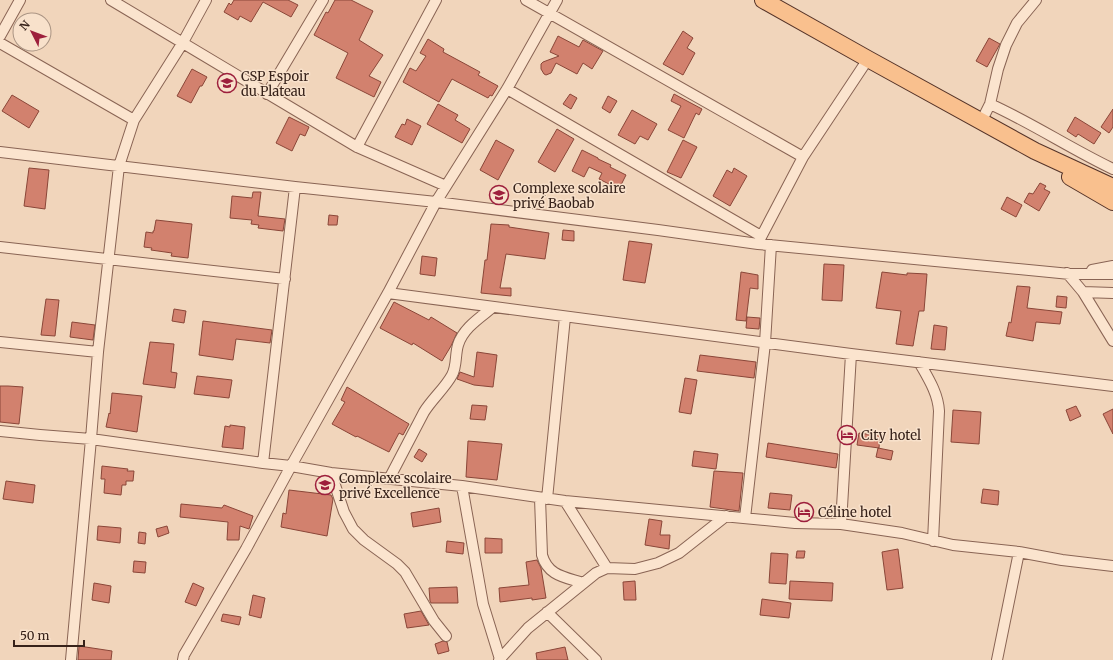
<svg xmlns="http://www.w3.org/2000/svg" width="1113" height="660" font-family="Merriweather,serif">
<style>
.building{fill:#d2816e;stroke:#8a4638}
.lines{fill:none;stroke-linecap:round;stroke-linejoin:round}
.minor-casing{stroke:#896454;stroke-width:12}
.primary-casing{stroke:#563429;stroke-width:18}
.minor{stroke:#fbe4ce;stroke-width:10}
.primary{stroke:#f9c08e;stroke-width:16}
.labels{text-anchor:middle;dominant-baseline:central;stroke-width:3;stroke-linejoin:round;paint-order:stroke}
.poi-label{font-size:13px;fill:#37221a;stroke:#f8e1cb;text-anchor:start}
</style>
<rect width="100%" height="100%" fill="#f1d5bb"/>
<path class="building" d="M234,0H288L298,5L291,17L263,2L251,22L240,16L238,20L224,12L229,3L231,5Z
M335,0H351L373,11L359,40L383,55L369,76L381,82L374,97L336,78L348,53L314,35L326,12L328,13Z
M683,31L693,38L687,48L695,53L683,75L663,64Z
M558,36L579,47L583,40L603,51L592,69L583,63L577,74L556,63L551,73L546,75L544,74L541,69V64L543,62L559,56L550,52Z
M989,38L1000,44L987,67L976,61Z
M428,39L444,49L443,52L480,72L478,75L498,86L492,96L490,95L488,98L452,79L439,102L403,82L410,68L416,71L426,56L420,53Z
M192,69L207,77L202,86H200L191,103L177,96Z
M570,94L577,98L571,109L563,104Z
M674,94L702,109L699,115L696,113L684,138L668,130L681,106L671,101Z
M12,95L39,111L29,128L2,111Z
M608,96L617,101L610,113L602,108Z
M438,104L458,115L455,120L470,129L462,143L427,124Z
M1113,109V127L1109,133L1101,127Z
M632,110L657,124L648,140L640,136L635,144L618,135Z
M289,117L309,127L305,136L300,134L292,151L276,143Z
M1075,117L1101,133L1094,144L1078,134L1076,137L1067,131Z
M407,119L421,126L412,145L395,137L402,124L405,125Z
M557,129L574,139L555,172L538,162Z
M496,140L514,150L498,180L480,170Z
M683,140L697,147L681,178L667,172Z
M582,150L598,158V159L611,165L610,167L626,175L619,189L599,179L602,173L589,167L584,177L572,171Z
M29,168L49,170L45,209L24,206Z
M734,168L747,176L730,206L713,196L727,170L732,173Z
M1040,183L1046,186L1044,189L1050,192L1039,211L1024,202L1029,193L1033,194Z
M253,192H261L258,216L285,219L283,231L258,228L259,225L251,224L252,220L230,218L232,196L252,198Z
M1007,197L1022,205L1016,217L1001,209Z
M329,215L338,216L337,225H328Z
M156,220L192,224L188,258L171,256L172,253L151,250L152,248L144,247L146,232L153,233V231H154Z
M491,224L509,225V227L549,233L545,259L506,254L500,288H511V296L481,293L485,260H487Z
M563,230L574,231V241L562,240Z
M629,241L652,244L645,283L623,280Z
M422,256L437,258L435,276L420,274Z
M824,264L844,265L842,301L822,300Z
M741,272L758,275V289L750,288L746,321L736,320Z
M882,272L907,275V273L927,274L924,311H919L913,346L896,344L901,311L876,308Z
M1017,286L1030,287L1027,308L1062,312L1060,324L1036,322L1033,341L1006,336L1009,322L1011,323Z
M1057,296L1067,297L1066,308L1056,307Z
M46,299L59,300L55,336L41,335Z
M394,302L429,320L431,317L457,333L451,346L442,361L413,343L412,345L380,328Z
M174,309L186,311L184,323L172,321Z
M747,317L760,318L759,329L746,328Z
M203,321L272,330L270,343L236,339L233,360L199,355Z
M72,322L95,325L93,340L70,337Z
M934,325L947,327L945,350L931,349Z
M150,342L174,344L171,372L177,373L175,388L143,384Z
M477,352L497,355L493,387L474,385L457,379L460,372L474,377Z
M700,355L756,362L754,378L697,371Z
M197,376L232,380L229,398L194,394Z
M685,378L697,380L691,414L679,412Z
M0,386H8L23,387L19,424L0,422Z
M347,387L409,424L403,435L399,433L389,452L357,436L356,437L332,424L345,402L341,400Z
M112,393L142,396L137,432L106,427L109,413L110,414Z
M472,405L487,406L485,420L470,419Z
M1076,406L1081,416L1070,421L1066,410Z
M1113,409V434L1103,414Z
M953,410L981,412L979,444L951,442Z
M230,425L245,427L243,449L222,447L225,426L230,427Z
M859,433L880,436L879,448L857,445Z
M468,441L502,444L497,480L466,477Z
M768,443L838,454L836,468L766,457Z
M878,448L893,451L891,460L876,457Z
M419,449L427,454L422,462L414,457Z
M694,451L718,454L716,469L692,466Z
M102,466L128,469L127,471H134L133,481H126V485H122L121,495L104,493L105,479H101Z
M714,471L743,473L739,511L710,507Z
M6,481L35,485L33,503L3,499Z
M983,489L999,491L998,505L981,503Z
M289,490L331,495L333,499L327,536L281,527L283,513L286,514Z
M770,493L792,495L790,510L768,508Z
M181,504L222,508L224,505L253,516L249,529L240,526L239,540H227L228,522L180,517Z
M439,508L441,522L413,527L411,513Z
M649,519L662,521L660,535H670L669,549L645,545Z
M98,526L121,528L120,543L97,540Z
M167,526L169,533L158,537L156,529Z
M139,532L146,533L145,544L138,543Z
M485,538L502,539V553H485Z
M447,541L464,543L463,554L446,552Z
M898,549L903,588L887,590L882,552Z
M797,551H805L804,558H796Z
M771,553L788,554L786,584L769,583Z
M537,560L541,568L546,598L532,600V598L500,602L499,588L529,585L526,562Z
M134,561L146,562L145,573L133,572Z
M635,581L636,600H624L623,582Z
M790,581L833,583L832,601L789,599Z
M94,583L111,586L109,603L92,600Z
M193,583L204,588L196,606L185,602Z
M457,587L458,603H431L430,601L429,588Z
M253,595L265,598L261,618L249,615Z
M762,599L791,603L789,618L760,615Z
M421,611L429,625L407,628L404,614Z
M223,614L241,617L239,625L221,621Z
M443,641L447,642L449,651L438,654L435,644Z
M79,646L112,651L111,660H78Z
M565,647L568,660H537L536,653Z"/>
<g class="lines">
<g class="minor-casing">
<path id="minor" d="M111,0L357,147L446,186
M526,0L803,157
M0,36L20,0
M0,43L134,120
M507,89L761,236
M267,94L323,0
M990,104C1032,123 1071,149 1113,169
M981,122L990,104L998,69L1006,45L1017,23L1036,0
M357,147L436,0
M0,152L295,187L436,202L658,230L758,244L1070,274H1113
M759,241L803,157L868,59
M0,247L285,279
M1092,270L1113,266
M1067,273L1083,292L1113,341
M1083,292L1113,293
M388,293L851,354L1113,386
M0,342L98,352
M919,362C928,378 938,393 939,411L933,541
M0,431L40,435L91,439L263,463L291,466L331,473L462,486L565,501L795,523L841,524L902,533L953,545L1019,552L1062,560L1113,566
M263,463L295,187
M331,473L344,512L353,529L364,540L397,564L405,572L434,621L446,636
M389,479L424,412C432,399 445,388 452,375C457,366 455,355 458,345C463,328 481,317 493,307
M462,486L483,604L500,659
M540,498L542,555C548,576 565,577 583,583
M547,499L565,317
M565,501L607,568
M745,518L765,343L771,245
M841,524L851,354
M547,612L596,660
M71,660L91,439L98,352L119,166L134,120L182,44L206,0
M183,660L184,655L246,549L291,466L388,293L436,202L507,89L557,0
M499,660L528,628L596,573L607,568L635,569L658,563L679,553L726,516
M997,660L1019,552"/>
</g>
<g class="primary-casing">
<path id="primary" d="M763,0L868,59L1035,151L1113,187
M1070,177L1113,202"/>
</g>
<use href="#minor" class="minor"/>
<use href="#primary" class="primary"/>
</g>
<defs>
<g id="school-ring" transform="scale(1)"><circle r="9.5" fill="#f8e1cb" stroke="#9d1f3c" stroke-width="1.5"/><path d="M0-5L7-2L0 1L-7-2ZM-4 1L0 2.5L4 1V4Q0 6-4 4Z" fill="#9d1f3c"/></g>
<g id="hotel-ring" transform="scale(1)"><circle r="9.5" fill="#f8e1cb" stroke="#9d1f3c" stroke-width="1.5"/><path d="M-6-4.5h1.5V1H6V5H4.5V3h-9V5H-6ZM-4 0a1.8 1.8 0 1 1 3.6 0ZM.5 0V-2.5h3Q6-2.5 6 0Z" fill="#9d1f3c"/></g>
</defs>
<g fill-rule="evenodd">
<use href="#school-ring" x="227" y="83"/>
<use href="#school-ring" x="499" y="195"/>
<use href="#hotel-ring" x="847" y="435"/>
<use href="#school-ring" x="325" y="485"/>
<use href="#hotel-ring" x="804" y="512"/>
</g>
<g class="labels">
<g class="poi-label">
<text x="241" y="76">CSP Espoir<tspan x="241" dy="15">du Plateau</tspan></text>
<text x="513" y="188">Complexe scolaire<tspan x="513" dy="15">privé Baobab</tspan></text>
<text x="861" y="435">City hotel</text>
<text x="339" y="478">Complexe scolaire<tspan x="339" dy="15">privé Excellence</tspan></text>
<text x="818" y="512">Céline hotel</text>
</g>
</g>
<g transform="translate(32 32) rotate(312)"><circle r="19" fill="#f8e1cb" stroke="#ab9584"/>
<path d="M0-3L7 15L0 10L-7 15Z" fill="#9d1f3c"/>
<text y="-6" font-size="11" font-weight="bold" text-anchor="middle" fill="#37221a">N</text>
</g>
<path d="M14 640v6h70v-6" fill="none" stroke="#37221a" stroke-width="2"/>
<text x="20" y="640" font-size="12" fill="#37221a" stroke="#f8e1cb" stroke-width="3" paint-order="stroke">50 m</text>
</svg>
